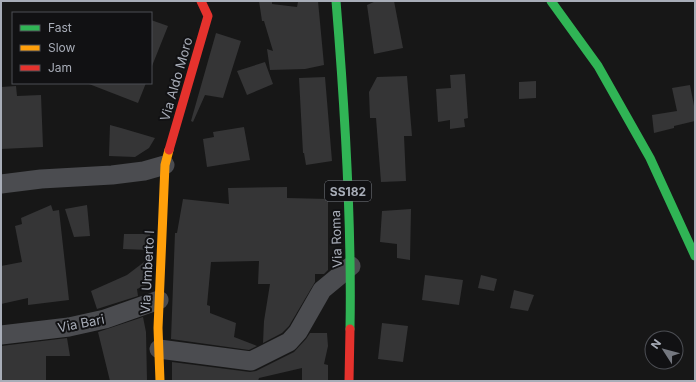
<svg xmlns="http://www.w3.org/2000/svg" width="696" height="382" font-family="Inter,sans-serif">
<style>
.building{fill:#353536}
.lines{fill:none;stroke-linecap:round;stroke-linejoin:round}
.street{stroke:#4b4c50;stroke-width:19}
.fast{stroke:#30b455;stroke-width:9}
.slow{stroke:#ff9f0a;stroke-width:9}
.jam{stroke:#e5322d;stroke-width:9}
.labels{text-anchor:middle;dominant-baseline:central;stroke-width:4;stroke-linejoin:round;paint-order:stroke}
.shield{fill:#111113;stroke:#7b7e86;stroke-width:1}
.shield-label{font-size:12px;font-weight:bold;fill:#a8adb8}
.street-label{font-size:13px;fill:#a8adb8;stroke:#111113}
</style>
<rect width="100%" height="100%" fill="#171717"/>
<path class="building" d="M259,1H272V4L297,7L298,2L318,1L324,65L305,69L270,70L267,49L273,51L264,21H262Z
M376,1H394L403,48L374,54L367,5Z
M151,20L168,26L152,66H151Z
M216,33L241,41L223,98L205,95L193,122L191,121Z
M265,62L273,84L247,95L237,71Z
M465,74L468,118L464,119L465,127L450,129V120L438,122L436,89L451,88L450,75Z
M407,76L412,136H404L406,181L381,182L376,118H370L369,92L377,77Z
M325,77L332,161L306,165L304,153H303L299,78Z
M536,81V98L519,99V82Z
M89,83H146L138,103L89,84Z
M690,85L695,111V121L674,126V128L654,133L652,115L677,111L672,88Z
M16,86L17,96L41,95L43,147L1,149V87Z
M110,125L121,128L155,138L149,148L135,157L109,156Z
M244,127L250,160L207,167L203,139L214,137L213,132Z
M287,187V198L328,199V270L324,274H315V282L289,326L282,333L263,343L264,321L270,284H258L259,261L211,262L207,305L210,306V313L236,323L234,337L257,346L249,350L171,339L175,233H177L183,199L229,204L228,188Z
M51,205L53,211L59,210L69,300L28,305V298L1,304V266L22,262L15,226L22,224L21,218Z
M87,205L90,236L74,237L65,209Z
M411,209L410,260L397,258V244L380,242L382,211Z
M124,234H150L149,250L123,249Z
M148,259L147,285L137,289L138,296L97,309L91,291L127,275Z
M425,275L463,280L459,305L422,300Z
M481,275L497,279L494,291L478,288Z
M514,290L534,295L528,311L510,308Z
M143,317L146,332L147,381H110L98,332Z
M382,323L408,326L403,362L378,359Z
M310,333H327L328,346L324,364L328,365V381H302V368L259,378L258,381H172V362L250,372L256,371L294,352L306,339Z
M67,338L70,356H46V381H1V346Z"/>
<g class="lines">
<path class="street" d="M1,184L41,179L112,175L144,171L165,165
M1,335L69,327L105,319L159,300
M159,349L251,361L289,342L298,332L322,290L351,266"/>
<path class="fast" d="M336,1C345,110 352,220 350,329
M551,1L598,66L650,158L695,256"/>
<path class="slow" d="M160,381L158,328L165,165L169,150"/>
<path class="jam" d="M169,150L208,16L201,1
M349,381L350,329"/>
</g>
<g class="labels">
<rect class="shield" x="325" y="181" width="46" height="20" rx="3"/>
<g class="shield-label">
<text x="348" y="191">SS182</text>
</g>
<g class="street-label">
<text transform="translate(176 79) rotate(-74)">Via Aldo Moro</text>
<text transform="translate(336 239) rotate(-92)">Via Roma</text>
<text transform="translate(147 272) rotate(-87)">Via Umberto I</text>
<text transform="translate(81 323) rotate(-11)">Via Bari</text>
</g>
</g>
<rect width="696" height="382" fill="none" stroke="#a8adb8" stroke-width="4"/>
<rect x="12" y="12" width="140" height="72" fill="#111113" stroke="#4d4f55"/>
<rect x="20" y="25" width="20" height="6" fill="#30b455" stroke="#4d4f55"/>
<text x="48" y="32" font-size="12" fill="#a8adb8">Fast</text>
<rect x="20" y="45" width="20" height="6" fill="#ff9f0a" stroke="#4d4f55"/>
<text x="48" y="52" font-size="12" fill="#a8adb8">Slow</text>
<rect x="20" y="65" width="20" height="6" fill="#e5322d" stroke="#4d4f55"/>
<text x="48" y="72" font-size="12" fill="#a8adb8">Jam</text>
<g transform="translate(664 350) rotate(306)"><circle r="19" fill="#111113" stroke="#4d4f55"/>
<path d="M0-3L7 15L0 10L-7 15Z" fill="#757880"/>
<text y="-6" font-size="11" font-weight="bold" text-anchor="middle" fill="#a8adb8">N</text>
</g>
</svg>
